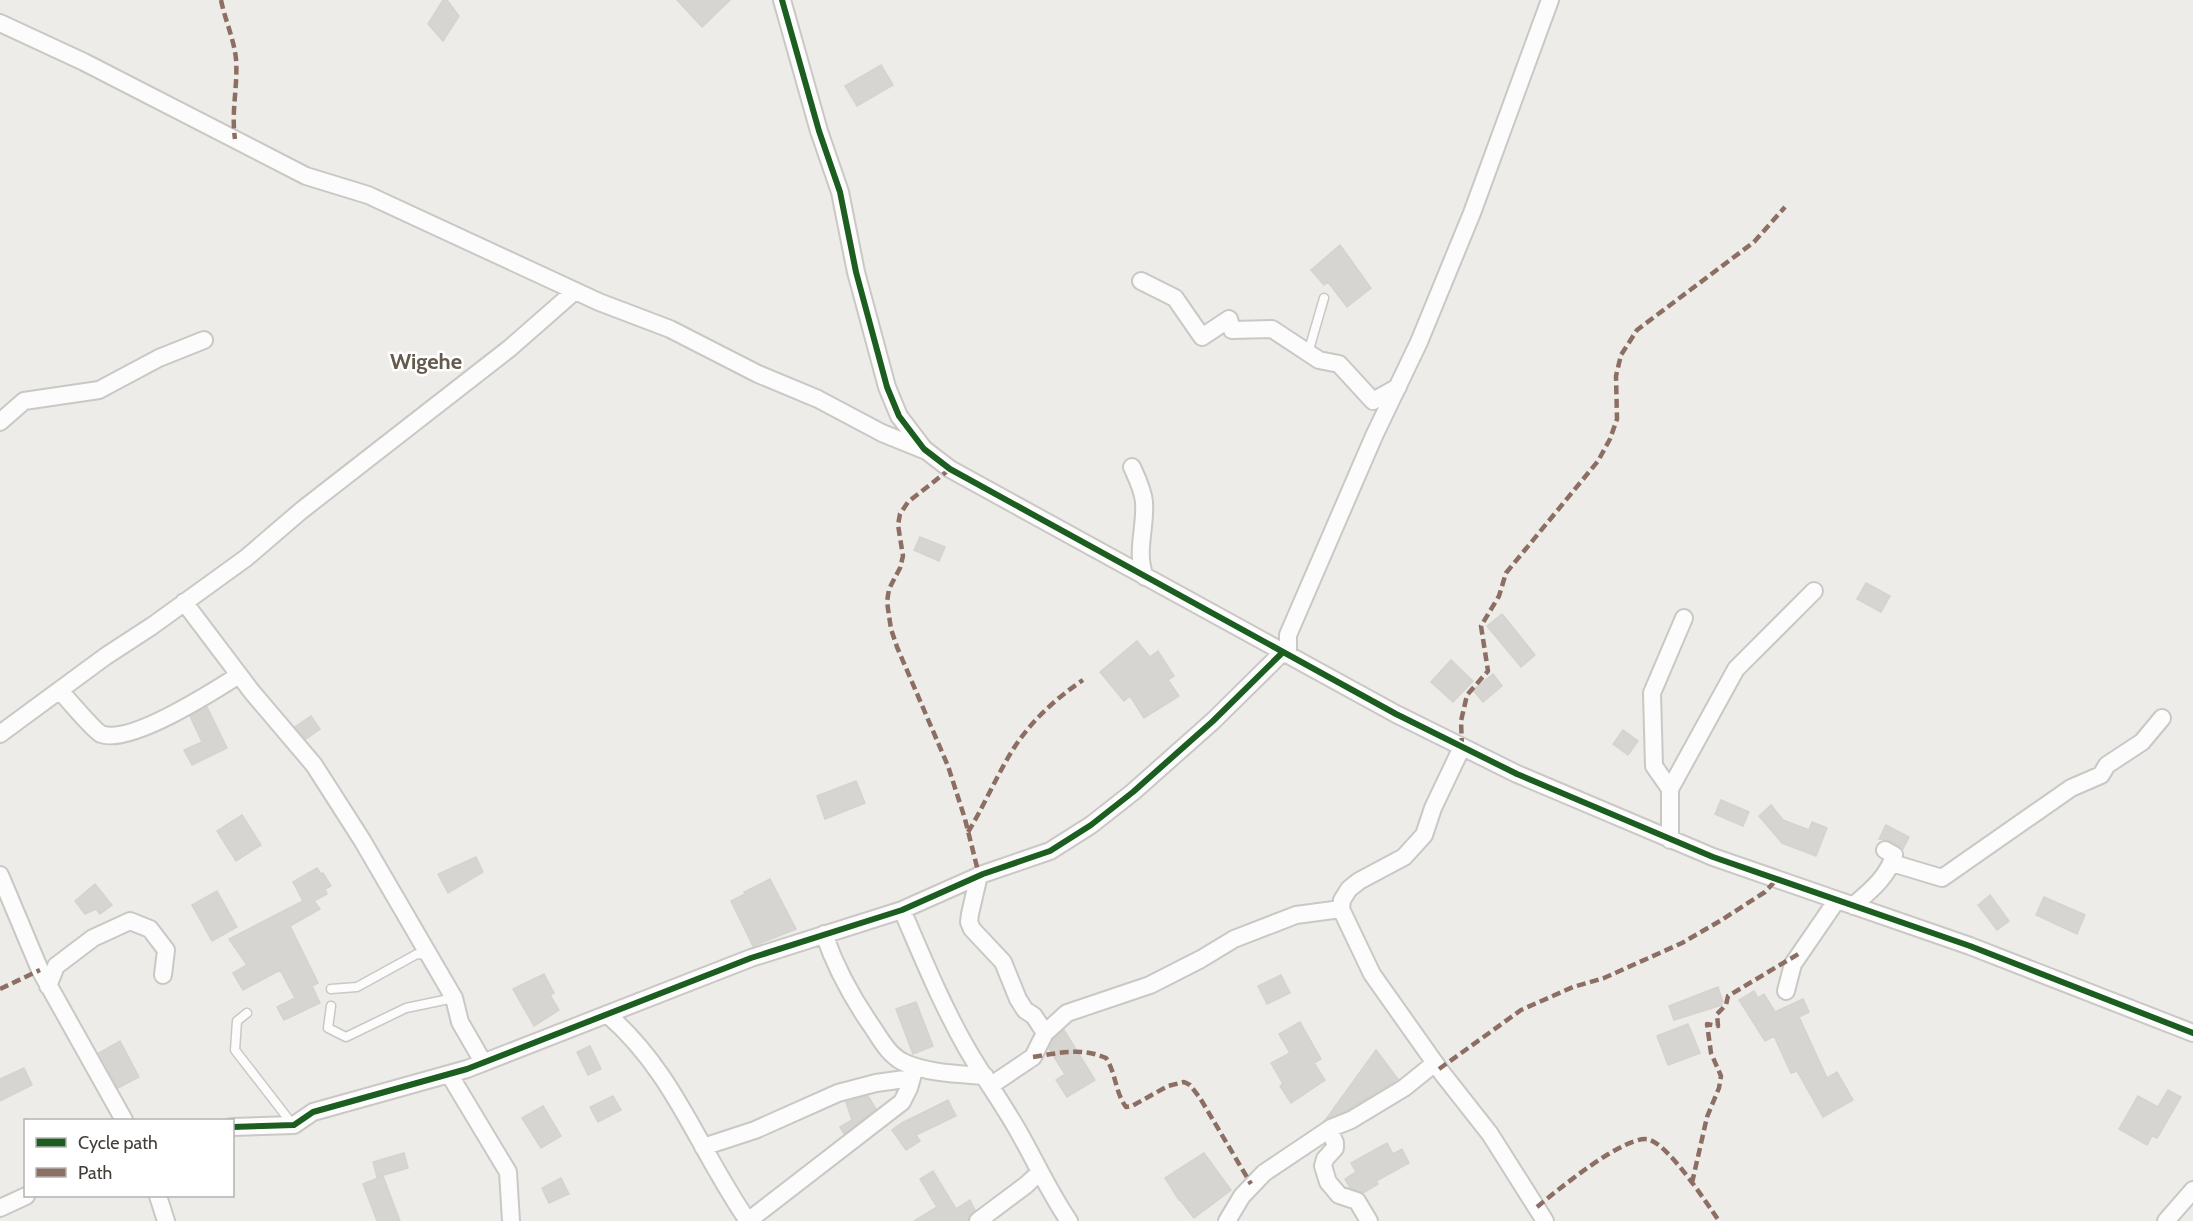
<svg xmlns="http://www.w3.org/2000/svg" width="2193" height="1221" font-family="Cabin,sans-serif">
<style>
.building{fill:#d7d5d1;stroke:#d5d3ce;stroke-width:1.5}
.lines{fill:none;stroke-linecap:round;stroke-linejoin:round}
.service-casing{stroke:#cac8c4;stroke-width:11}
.minor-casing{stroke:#cac8c4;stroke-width:20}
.service{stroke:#fcfcfc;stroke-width:8}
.minor{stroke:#fcfcfc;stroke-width:16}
.quiet{stroke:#8d6e63;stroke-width:4.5;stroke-dasharray:9 4.5;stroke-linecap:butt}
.cycleway-casing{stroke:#fff;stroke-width:10}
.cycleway{stroke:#1b5e20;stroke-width:6}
.labels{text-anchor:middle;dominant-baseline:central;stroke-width:5;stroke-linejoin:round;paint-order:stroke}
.quarter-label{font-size:22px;font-weight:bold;fill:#645b4e;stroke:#fff}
</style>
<rect width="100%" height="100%" fill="#edece8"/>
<path class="building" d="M443,0H447L459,16L443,41L428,24Z
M677,0H730L702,27Z
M881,65L893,85L857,106L845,86Z
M1340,245L1371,288L1347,307L1328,282L1324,285L1311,270Z
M920,537L945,547L939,561L914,550Z
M1866,583L1890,596L1881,612L1857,599Z
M1502,614L1535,655L1521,667L1487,626Z
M1137,641L1150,657L1158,651L1174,676L1168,680L1179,696L1144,718L1130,696L1124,701L1100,672Z
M1451,660L1473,681L1453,702L1431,682Z
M1493,674L1502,686L1483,702L1473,690Z
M207,707L227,748L192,765L184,750L202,742L190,716Z
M311,716L320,729L306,739L295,727Z
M1623,730L1638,741L1628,755L1613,744Z
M856,781L865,803L825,819L817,796Z
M1721,800L1749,812L1743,826L1715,814Z
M1771,805L1783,820L1809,830L1812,822L1827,828L1816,856L1782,843L1759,816Z
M242,815L261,845L236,861L217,831Z
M1886,825L1909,837L1903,849L1890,841L1879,839Z
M476,857L483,872L448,893L438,874Z
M317,868L321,874L323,873L331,886L325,889L327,894L314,901L320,909L290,926L318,983L312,986L320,1003L284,1020L277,1007L295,998L280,970L243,990L233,973L247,965L229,939L303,901L293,882Z
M770,879L796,929L753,946L731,901L745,894L744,892Z
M95,884L112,905L100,914L96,909L85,914L75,901Z
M217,891L237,927L212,941L192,905Z
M1990,895L2009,921L1997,930L1978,905Z
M2044,897L2085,915L2077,934L2036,915Z
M544,974L554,993L550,995L559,1010L534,1026L513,989Z
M1281,975L1290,993L1267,1004L1258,986Z
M1718,987L1723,1002H1721L1722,1005L1674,1020L1669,1006Z
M1754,991L1758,998L1764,994L1775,1012L1803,999L1809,1012L1799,1017L1827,1078L1837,1072L1853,1100L1823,1117L1797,1071L1791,1073L1774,1036L1765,1041L1739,1000Z
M916,1002L933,1046L913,1054L896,1009Z
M1300,1022L1321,1059L1314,1063L1325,1080L1291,1103L1280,1086L1283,1084L1271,1063L1290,1053L1279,1034Z
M1688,1024L1700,1053L1668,1065L1657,1036Z
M1064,1030L1095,1080L1067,1097L1056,1080L1065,1074L1049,1049L1054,1039Z
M120,1041L139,1077L118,1088L99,1053Z
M590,1046L601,1069L588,1075L577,1052Z
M1376,1050L1398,1079L1346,1111L1326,1119Z
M24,1068L32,1085L0,1101V1079Z
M2168,1090L2181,1097L2157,1138L2152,1136L2147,1145L2119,1129L2138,1096L2158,1107Z
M613,1096L621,1110L598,1122L590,1107Z
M868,1096L876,1109L844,1134L840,1127L852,1120L846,1102Z
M948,1100L956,1116L916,1135L920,1141L906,1150L892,1130L902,1123Z
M543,1106L561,1136L541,1148L522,1118Z
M1387,1143L1393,1154L1402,1149L1409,1163L1376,1181L1378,1184L1363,1193L1350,1188L1345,1179L1356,1172L1351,1163Z
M404,1153L408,1168L377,1177L373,1162Z
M1204,1153L1231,1190L1194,1218L1180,1200H1179L1165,1178Z
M933,1171L956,1209L970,1200L975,1210L969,1216L968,1221H914L937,1207L920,1179Z
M383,1176L400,1221H377L363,1184Z
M561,1178L569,1194L549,1203L542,1188Z"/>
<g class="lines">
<g class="service-casing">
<path id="service" d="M1308,353L1324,298
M331,989L357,987L417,954L429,955
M331,1006L328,1028L346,1037L406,1008L454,998
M247,1013L237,1021L235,1050L293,1125"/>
</g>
<g class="minor-casing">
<path id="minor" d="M782,0L819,131L840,192L856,272L887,387L899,416L924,449L950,469L1396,714L1517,774L1713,857L1970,946L2193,1033
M0,23L84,62L306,176L368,195L599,302L670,329L758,374L818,399L882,433L924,450
M1141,281L1175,298L1202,337L1229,319L1232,330L1272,329L1319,360L1339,364L1373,401L1398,387
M0,422L24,401L99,390L159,358L204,340
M1132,467C1137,478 1143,490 1144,502C1146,528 1135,552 1145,577
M184,602L252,692L314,765L362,840L454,998L460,1022L483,1062
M1288,655V635L1374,436L1419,342L1472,213L1550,0
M60,691C68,699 93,730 101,734C130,745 214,691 239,675
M0,734L106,656L152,626L246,558L302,510L510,348L575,291
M1462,747L1433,808L1424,835L1404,857L1359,881L1349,889L1342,900L1341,909L1372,974L1442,1073L1490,1134L1545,1221
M1670,789L1654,766L1652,693L1684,618
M1670,840V789L1736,669L1814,591
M1892,863L1942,878L2071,788L2101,775L2107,765L2142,742L2162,718
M0,875L40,970L124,1120
M979,875L970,914L969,922L972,929L1003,962L1018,999L1025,1010L1034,1016L1045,1033
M1853,906C1870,891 1888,877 1894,855L1885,850
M902,910C922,956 941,1003 966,1047C982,1075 1001,1101 1017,1129C1035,1160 1049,1192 1069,1221
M824,934C836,969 852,998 873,1028C881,1040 889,1055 903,1062C925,1073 960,1074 985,1076
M48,986L56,966L93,938L130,921L150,929L166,950L163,975
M1786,991L1793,964L1837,900
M607,1014C675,1073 698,1149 748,1221
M449,1074L508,1172L511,1221
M990,1086L1033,1057L1045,1033L1067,1013L1150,985L1201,959L1234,939L1296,915L1341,909
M232,1127L294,1125L313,1112L467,1069L751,958L902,910L983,874L1050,851L1091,825L1133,792L1213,721L1283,652
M1329,1129L1335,1143V1148L1325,1159L1323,1166L1328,1182L1339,1195L1357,1201L1369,1221
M703,1147L755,1130L838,1093L876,1083L912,1078
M158,1196L166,1221
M0,1208L26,1196
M748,1221L902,1102L909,1088L915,1067
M978,1221L1026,1185L1040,1172
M1227,1221L1242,1196L1264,1173L1331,1128L1351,1120L1404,1088L1435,1063
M2166,1221L2193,1190"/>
</g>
<use href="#service" class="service"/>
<use href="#minor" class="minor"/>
<path class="quiet" d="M221,0C225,20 234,39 236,59C238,87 231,110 235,139
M950,469L908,502L900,514L898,525L903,556L900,568L889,589L887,602L891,629L897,647L948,766L965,819L979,875
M1462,747L1461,721L1467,695L1488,671L1481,626L1499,596L1506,573L1598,461L1610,439L1617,419L1616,376L1621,355L1637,330L1754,242L1785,207
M968,832C984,806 996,777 1012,751C1030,722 1055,699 1083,680
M0,989L40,970
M1033,1057C1059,1053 1081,1047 1106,1058C1116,1073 1115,1092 1126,1107L1132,1106L1168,1086L1184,1082L1190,1085L1200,1098L1251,1184
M1439,1069L1521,1010L1573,987L1604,978L1682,943L1720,921L1765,892L1777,879
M1692,1183L1707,1117L1719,1088L1721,1076L1711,1053L1707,1024L1718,1026L1717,1014L1726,1005L1728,996L1800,953
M1537,1207C1555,1192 1629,1131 1650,1140C1670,1147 1706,1202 1719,1221"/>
<g class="cycleway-casing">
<path id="cycleway" d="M782,0L819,131L840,192L856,272L887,387L899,416L924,449L950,469L1396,714L1517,774L1713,857L1970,946L2193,1033
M232,1127L294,1125L313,1112L467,1069L751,958L902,910L983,874L1050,851L1091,825L1133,792L1213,721L1283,652"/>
</g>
<use href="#cycleway" class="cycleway"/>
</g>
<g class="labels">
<g class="quarter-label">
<text x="426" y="361">Wigehe</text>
</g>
</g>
<rect x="24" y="1119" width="210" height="78" fill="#ffffff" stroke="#b3b2af" stroke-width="1.5"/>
<rect x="36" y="1138" width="30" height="9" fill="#1b5e20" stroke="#b3b2af" stroke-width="1.5"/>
<text x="78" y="1149" font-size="18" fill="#423e36">Cycle path</text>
<rect x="36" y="1168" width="30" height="9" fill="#8d6e63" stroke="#b3b2af" stroke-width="1.5"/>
<text x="78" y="1179" font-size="18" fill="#423e36">Path</text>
</svg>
